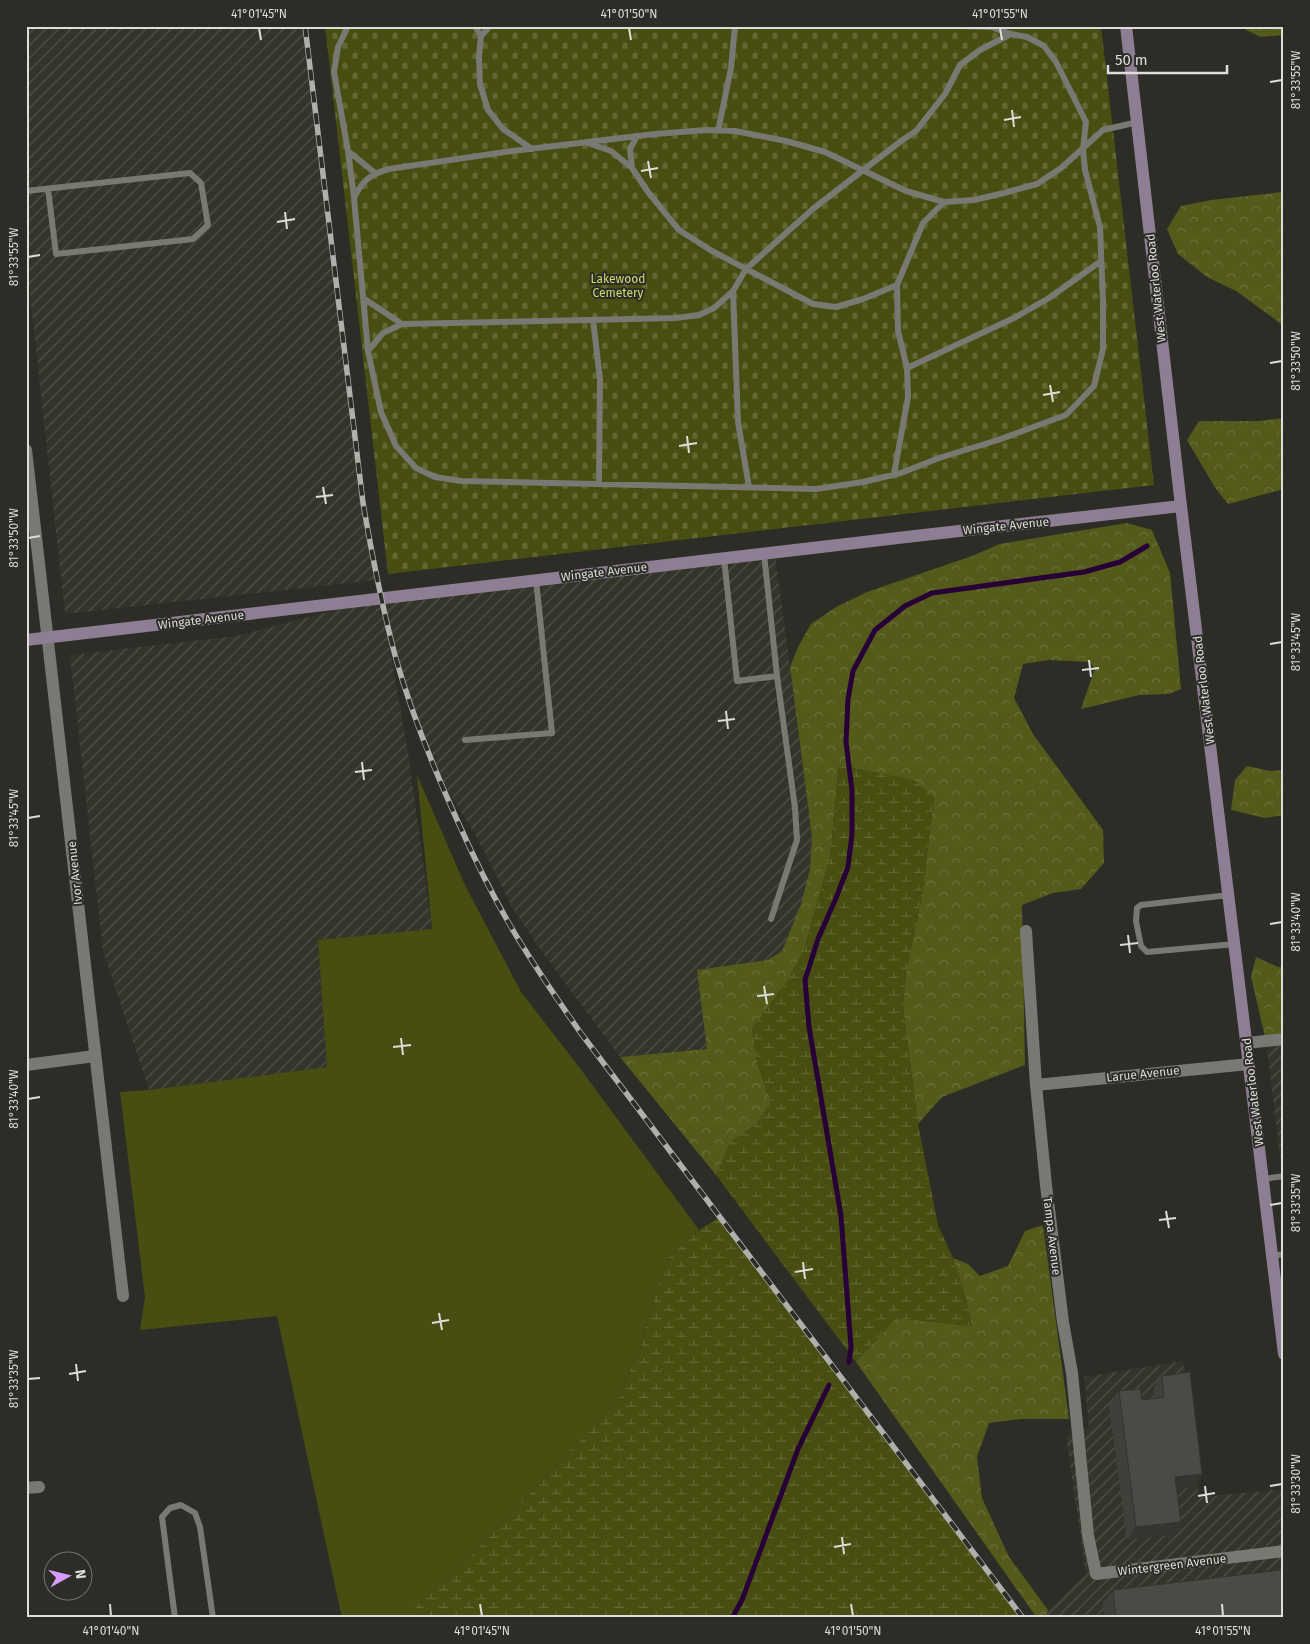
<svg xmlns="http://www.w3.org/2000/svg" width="1310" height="1644" font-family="'Fira Sans',sans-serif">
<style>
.industrial{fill:url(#industrial-furrows)}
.grass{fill:#484e11}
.forest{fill:url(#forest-crowns)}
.wetland{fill:url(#wetland-marsh)}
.cemetery{fill:url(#cemetery-stones)}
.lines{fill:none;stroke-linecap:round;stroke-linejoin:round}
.stream{stroke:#270038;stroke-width:5}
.lane{stroke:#787972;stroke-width:6}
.street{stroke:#787972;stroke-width:12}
.secondary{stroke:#8e7e93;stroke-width:12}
.rail-casing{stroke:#afb0ac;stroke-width:5.5}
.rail{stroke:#2d2d28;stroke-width:4;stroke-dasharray:11;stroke-linecap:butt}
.wall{fill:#40403b}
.shaded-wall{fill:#343430}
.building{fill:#4a4b45;stroke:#343430}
.ticks{fill:none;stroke:#dddeda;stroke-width:2}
.labels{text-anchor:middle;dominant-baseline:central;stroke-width:4;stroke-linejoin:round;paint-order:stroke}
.park-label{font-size:12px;fill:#cddb6c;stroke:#2d2d28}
.street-label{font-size:12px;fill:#dddeda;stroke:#2d2d28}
.neatline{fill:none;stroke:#dddeda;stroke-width:2}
.ticks-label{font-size:12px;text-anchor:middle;fill:#dddeda}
</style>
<defs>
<pattern id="industrial-furrows" width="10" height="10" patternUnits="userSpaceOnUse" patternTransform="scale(1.25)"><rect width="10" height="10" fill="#33352a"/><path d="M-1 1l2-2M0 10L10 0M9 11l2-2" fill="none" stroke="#505248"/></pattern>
<pattern id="forest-crowns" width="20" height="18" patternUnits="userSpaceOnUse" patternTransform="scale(1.25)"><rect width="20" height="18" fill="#535a1a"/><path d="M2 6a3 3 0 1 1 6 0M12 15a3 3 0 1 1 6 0" fill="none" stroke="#6b713b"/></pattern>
<pattern id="wetland-marsh" width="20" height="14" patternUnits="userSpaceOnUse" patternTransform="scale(1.25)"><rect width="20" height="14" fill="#484e11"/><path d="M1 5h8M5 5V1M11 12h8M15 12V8" fill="none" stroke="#626733"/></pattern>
<pattern id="cemetery-stones" width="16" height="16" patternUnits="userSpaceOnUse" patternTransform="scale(1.25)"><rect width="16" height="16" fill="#484e11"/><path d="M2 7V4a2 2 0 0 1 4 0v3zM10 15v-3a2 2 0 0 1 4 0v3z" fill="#626733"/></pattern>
</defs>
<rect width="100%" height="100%" fill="#2d2d28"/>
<path class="industrial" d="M26,26H302L376,580L65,614L26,258Z
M775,553L812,837L810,869L801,904L782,951L768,960L698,970L708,1049L620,1057L545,956L513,909L476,836L434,768L407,694L382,606L409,758L432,929L318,940L327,1067L149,1090L103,951L70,655L237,636L381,598Z
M1284,1039V1188L1266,1041Z
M1183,1361L1199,1497L1284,1489V1618H1045L1048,1610L1086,1574L1066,1437L1089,1427L1084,1377Z"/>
<path class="grass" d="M417,775L465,885L521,992L582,1071L699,1230L668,1258L656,1290L640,1348L617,1402L455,1572L403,1618H342L277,1316L140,1330L145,1297L120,1092L149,1090L327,1067L318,940L432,929Z"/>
<path class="forest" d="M1245,26H1284V35L1261,37L1246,30Z
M1284,183V326L1236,291L1207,277L1178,254L1167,229L1181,206L1211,200L1282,192Z
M1284,418V489L1228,504L1216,489L1187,440L1199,421H1259Z
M1127,523L1152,530L1170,573L1181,689L1169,694L1139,695L1081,709L1095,668L1089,662L1049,660L1023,664L1014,698L1033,734L1103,830L1104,863L1081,889L1053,893L1022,905L1025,1065L942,1097L918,1124L903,1007L906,972L922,895L934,797L839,765L830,857L804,950L788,980L752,1029L757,1062L771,1104L755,1125L731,1142L716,1175L620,1057L707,1049L697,970L768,960L782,951L801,904L810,869L812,837L790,667L798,647L811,624L836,607L867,592L972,556L1000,544Z
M1247,766L1270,771L1284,770V815L1265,818L1231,810L1235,780Z
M1256,957L1278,967H1284V1039L1266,1041L1251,977Z
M1043,1225L1069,1419H1020L989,1423L977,1457L982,1498L1009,1557L1048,1610L1045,1618H1037L856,1362L896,1318L972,1326L966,1299L953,1258L968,1264L980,1276L1008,1266L1025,1231Z"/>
<path class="wetland" d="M839,765L914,780L934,797L922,895L906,972L903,1007L918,1124L938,1225L953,1258L966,1299L972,1326L896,1318L856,1362L716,1175L731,1142L755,1125L771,1104L757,1062L752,1029L788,980L804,950L830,857Z
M720,1217L1023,1618H403L455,1572L617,1402L640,1348L656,1290L668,1258L699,1230Z"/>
<path class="cemetery" d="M325,26H1101L1154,485L388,574Z"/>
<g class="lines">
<path class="stream" d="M849,1362L851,1347L841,1216L809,1027L805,980L818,939L836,898L848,867L852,834V791L846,742L848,699L853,671L875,630L905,606L932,593L1084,572L1120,562L1147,546
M732,1618L742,1600L798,1449L829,1385"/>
<path class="lane" d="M348,26L338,47L334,72L348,151L354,197
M475,26L481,36
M490,26L481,36L479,56L480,84L488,110L503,129L532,149
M960,26L991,27L1011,34
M718,131L731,68L735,26
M588,143L611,151L632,168L648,192L679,230L712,251L813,304L836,307L863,299L897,285
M348,151L375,173
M632,168L630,149L637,136
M26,191L190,173L201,183L208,225L193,239L56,254L48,189
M733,291L738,422L749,487
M363,298L402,324
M593,320L600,379L599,484
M368,351L383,333L402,324L676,318L699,315L714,308L733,291L746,269L814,208L901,141L916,131L945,94L960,65L980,50L1011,34L1027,37L1044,46L1056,62L1086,122L1083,149L1085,170L1100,227L1103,302V349L1094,386L1066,415L998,440L939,458L901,473L863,482L816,489L461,481L435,477L416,468L396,446L381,412L368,351L354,198C362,181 370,174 389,169L512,151L655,134L706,130L735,131L786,141L825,152L906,191L944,202L974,200L1004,193L1037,184L1061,168L1103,130L1138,122
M907,368L1014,318L1049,298L1101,261
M894,474L908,397L907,368L898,331L897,285L923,223L944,202
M724,558L737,681L777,676L764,554
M465,740L552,733L536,580
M1229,895L1141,905L1137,908L1136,921L1141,946L1147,952L1235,944
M771,919L797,840L795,808L777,676
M1263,1179L1284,1176
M1272,1256L1284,1254
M175,1618L162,1517L170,1508L181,1505L195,1513L200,1527L213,1618"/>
<path class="street" d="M26,450L123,1296
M1026,931L1036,1085L1046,1185L1063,1322L1072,1373L1088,1535L1096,1574L1284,1551
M1247,1043L1284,1039
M26,1065L95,1056
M1036,1085L1249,1064
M26,1488L39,1487"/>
<path class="secondary" d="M1126,26L1181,506L1284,1354
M26,640L915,536L1181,506"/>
<g class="rail-casing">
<path id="rail" d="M305,26L363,503C372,555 382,607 396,659C412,715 434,769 458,822C478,867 500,911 527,953C544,980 562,1006 580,1032L1023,1618"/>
</g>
<use href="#rail" class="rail"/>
</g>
<path class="wall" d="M1162,1376L1202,1474L1193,1487L1177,1489L1181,1522L1171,1535L1127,1540L1109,1405L1119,1391L1142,1400L1154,1398L1153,1389Z
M1113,1590L1284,1618H1105L1103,1603Z"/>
<path class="shaded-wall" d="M1202,1474L1193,1487L1166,1491L1175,1477Z
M1181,1522L1171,1535L1127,1540L1136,1527Z"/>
<path class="building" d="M1190,1372L1202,1474L1175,1477L1181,1522L1136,1527L1119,1391L1140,1389L1142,1400L1164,1397L1162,1376Z
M1281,1570L1284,1594V1618H1116L1113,1590Z"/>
<path class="ticks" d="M259,28L261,40M629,28L631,40M1000,28L1002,40M1270,82L1282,80M1012,110L1014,127M1004,120L1021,117M648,161L651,178M641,171L658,168M285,212L287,229M277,222L295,219M28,257L40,255M1270,363L1282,361M1050,385L1053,402M1043,395L1060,392M687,436L689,453M679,446L697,443M323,487L326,504M316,497L333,495M28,538L40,536M1270,644L1282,642M1089,660L1091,677M1082,670L1099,668M726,711L728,729M718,721L735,719M362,762L364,780M355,772L372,770M28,818L40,816M1270,924L1282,922M1128,935L1130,953M1120,945L1138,943M764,986L767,1004M757,996L774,994M401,1038L403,1055M393,1047L411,1045M28,1099L40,1097M1270,1205L1282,1203M1166,1211L1169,1228M1159,1220L1176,1218M803,1262L805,1279M795,1272L813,1269M439,1313L442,1330M432,1323L449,1320M76,1364L78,1381M69,1374L86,1371M28,1379L40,1378M1205,1486L1207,1503M1270,1486L1282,1484M1198,1496L1215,1493M842,1537L844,1554M834,1547L851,1544M110,1604L111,1616M480,1604L482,1616M851,1604L853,1616M1222,1604L1223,1616"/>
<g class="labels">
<g class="park-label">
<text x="618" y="279">Lakewood<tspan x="618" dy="14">Cemetery</tspan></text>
</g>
<g class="street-label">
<text transform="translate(1156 288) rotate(-96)">West Waterloo Road</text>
<text transform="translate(1006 526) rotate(-6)">Wingate Avenue</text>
<text transform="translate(604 572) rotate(-7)">Wingate Avenue</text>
<text transform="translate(201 620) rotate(-7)">Wingate Avenue</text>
<text transform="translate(1204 690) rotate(-97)">West Waterloo Road</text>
<text transform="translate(75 873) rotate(-96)">Ivor Avenue</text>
<text transform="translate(1143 1074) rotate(-6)">Larue Avenue</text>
<text transform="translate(1253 1092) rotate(-97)">West Waterloo Road</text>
<text transform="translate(1052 1236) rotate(83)">Tampa Avenue</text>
<text transform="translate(1172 1565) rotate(-7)">Wintergreen Avenue</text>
</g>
</g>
<rect width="1310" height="1644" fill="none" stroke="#2d2d28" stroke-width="55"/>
<g transform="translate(68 1576) rotate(82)"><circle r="24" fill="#2d2d28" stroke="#73746f"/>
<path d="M0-4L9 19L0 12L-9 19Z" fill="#d79bf9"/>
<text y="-8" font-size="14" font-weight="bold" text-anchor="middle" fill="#dddeda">N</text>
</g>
<path d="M1108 65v8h119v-8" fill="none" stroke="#dddeda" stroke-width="2.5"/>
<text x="1115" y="65" font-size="15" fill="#dddeda" stroke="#2d2d28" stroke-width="4" paint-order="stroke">50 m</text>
<rect x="28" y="28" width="1254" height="1588" class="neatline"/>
<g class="ticks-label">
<text x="259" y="18">41°01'45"N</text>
<text x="629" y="18">41°01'50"N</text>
<text x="1000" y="18">41°01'55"N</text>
<text transform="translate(1296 80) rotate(-90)" y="4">81°33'55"W</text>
<text transform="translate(14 257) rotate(-90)" y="4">81°33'55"W</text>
<text transform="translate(1296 361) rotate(-90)" y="4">81°33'50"W</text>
<text transform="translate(14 538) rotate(-90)" y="4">81°33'50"W</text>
<text transform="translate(1296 642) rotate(-90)" y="4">81°33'45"W</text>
<text transform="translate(14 818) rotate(-90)" y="4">81°33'45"W</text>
<text transform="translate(1296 922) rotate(-90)" y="4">81°33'40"W</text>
<text transform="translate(14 1099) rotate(-90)" y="4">81°33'40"W</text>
<text transform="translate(1296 1203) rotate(-90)" y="4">81°33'35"W</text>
<text transform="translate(14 1379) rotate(-90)" y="4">81°33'35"W</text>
<text transform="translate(1296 1484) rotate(-90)" y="4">81°33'30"W</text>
<text x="111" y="1635">41°01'40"N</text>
<text x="482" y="1635">41°01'45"N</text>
<text x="853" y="1635">41°01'50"N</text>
<text x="1223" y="1635">41°01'55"N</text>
</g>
</svg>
